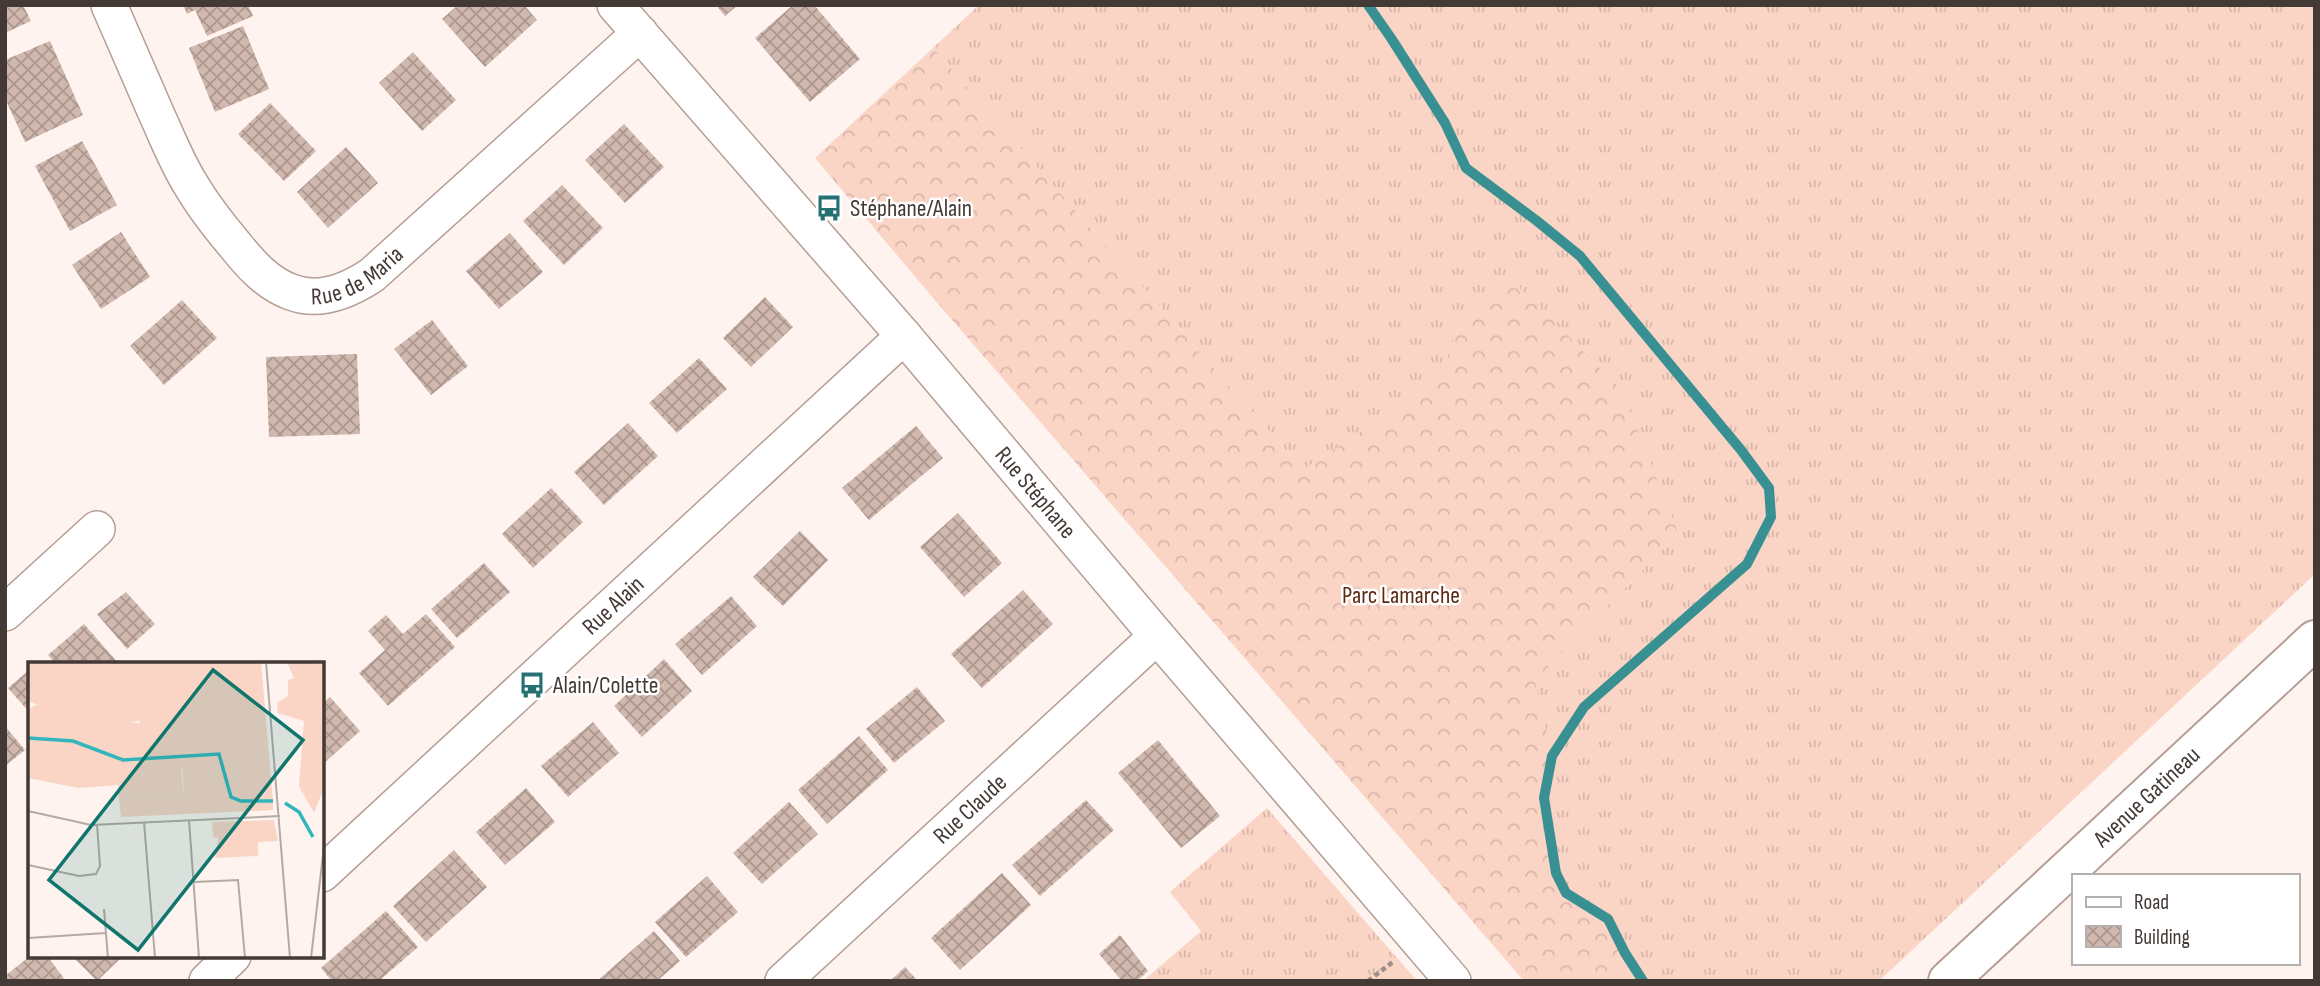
<svg xmlns="http://www.w3.org/2000/svg" width="2320" height="986" font-family="'Sofia Sans Condensed',sans-serif">
<style>
.grass{fill:url(#grass-tufts)}
.forest{fill:url(#forest-crowns)}
.lines{fill:none;stroke-linecap:round;stroke-linejoin:round}
.stream{stroke:#389093;stroke-width:10}
.building{fill:url(#building-cross-hatch)}
.street-casing{stroke:#b69e94;stroke-width:38}
.secondary-casing{stroke:#b69e94;stroke-width:42}
.path{stroke:#9a8f8b;stroke-width:4.5;stroke-dasharray:5 3.5;stroke-linecap:butt}
.street{stroke:#fff;stroke-width:35}
.secondary{stroke:#fff;stroke-width:38}
.labels{text-anchor:middle;dominant-baseline:central;stroke-width:5;stroke-linejoin:round;paint-order:stroke}
.poi-label{font-size:24px;fill:#433935;stroke:#fff;text-anchor:start}
.street-label{font-size:24px;fill:#433935;stroke:#fff}
.park-label{font-size:24px;fill:#5c2810;stroke:#fff}
.inset-river{fill:none;stroke:#33b6bb;stroke-width:3.5}
.inset-road{fill:none;stroke:#b3a9a5;stroke-width:2}
.view{fill:#0f766e;fill-opacity:0.15;stroke:#0f766e;stroke-width:3.5}
.inset-edge{fill:none;stroke:#433935;stroke-width:3.5}
</style>
<defs>
<pattern id="grass-tufts" width="24" height="20" patternUnits="userSpaceOnUse" patternTransform="scale(1.75)"><rect width="24" height="20" fill="#fad4c5"/><path d="M3 7l-1-3M5 7V3M7 7l1-3M15 17l-1-3M17 17v-4M19 17l1-3" fill="none" stroke="#d8b7aa"/></pattern>
<pattern id="forest-crowns" width="20" height="18" patternUnits="userSpaceOnUse" patternTransform="scale(1.75)"><rect width="20" height="18" fill="#fad4c5"/><path d="M2 6a3 3 0 1 1 6 0M12 15a3 3 0 1 1 6 0" fill="none" stroke="#d8b7aa"/></pattern>
<pattern id="building-cross-hatch" width="8" height="8" patternUnits="userSpaceOnUse" patternTransform="scale(1.75)"><rect width="8" height="8" fill="#d1b8ae"/><path d="M0 0l8 8M0 8l8-8" fill="none" stroke="#ab978e"/></pattern>
</defs>
<rect width="100%" height="100%" fill="#fef3ef"/>
<path class="grass" d="M979,5H2315V574L1879,981H1643L1625,953L1608,919L1566,893L1556,873L1544,798L1551,756L1535,681L1678,533L1465,312L1437,381L1303,470L933,48Z
M1267,808L1417,981H1143L1201,931L1170,892Z"/>
<path class="forest" d="M933,48L1303,470L1437,381L1465,312L1515,283L1622,390L1678,533L1535,681L1552,756L1544,798L1556,873L1566,893L1608,919L1625,953L1643,981H1524L934,299L815,158Z"/>
<g class="lines">
<path class="stream" d="M1368,5L1391,38L1445,123L1466,168L1537,221L1580,256L1741,450L1769,488L1771,517L1747,564L1584,707L1552,756L1544,798L1556,873L1566,893L1608,919L1625,953L1643,981"/>
</g>
<path class="building" d="M5,5H23L31,21L5,33Z
M183,5H248L253,16L207,36L195,10L187,14Z
M458,5H524L537,20L485,67L442,19Z
M716,5H738L725,16Z
M793,5H814L860,59L810,102L755,38Z
M243,26L269,89L215,112L189,48Z
M50,41L83,115L25,142L5,98V60Z
M413,52L456,100L422,131L379,83Z
M270,103L316,151L284,181L238,134Z
M624,124L664,167L625,203L585,160Z
M82,141L117,205L70,231L35,166Z
M346,147L378,183L328,228L297,192Z
M562,185L603,228L564,265L523,221Z
M121,232L150,277L101,309L72,265Z
M510,233L543,272L499,309L466,271Z
M765,297L793,327L751,367L723,338Z
M182,300L217,338L164,385L130,346Z
M432,320L468,366L431,395L394,349Z
M357,354L360,434L269,437L266,357Z
M699,358L727,389L677,433L649,403Z
M628,423L658,456L604,505L574,472Z
M916,426L943,458L869,520L842,488Z
M551,488L583,522L533,568L502,534Z
M958,513L1002,563L964,597L920,547Z
M800,531L828,560L783,606L753,577Z
M484,563L510,592L457,638L431,609Z
M1023,590L1053,624L982,688L951,654Z
M126,592L155,624L127,649L97,614Z
M731,596L757,626L702,675L675,644Z
M426,614L455,647L388,706L359,673L385,650L368,631L386,615L403,634Z
M84,624L119,664H56L48,655Z
M664,659L692,691L642,737L614,706Z
M29,670L30,672V713L8,688Z
M917,687L945,721L894,763L866,729Z
M330,697L360,731L322,765V704Z
M593,722L619,753L568,797L541,766Z
M5,726L25,750L5,766Z
M859,736L888,770L827,824L798,790Z
M1158,740L1220,816L1181,848L1118,773Z
M526,788L555,822L505,865L476,832Z
M1086,800L1114,830L1040,896L1012,865Z
M789,802L818,834L762,884L733,853Z
M454,850L487,887L426,942L393,906Z
M1002,873L1031,905L960,970L931,938Z
M707,876L738,912L686,957L655,922Z
M386,911L418,947L379,981H332L321,968Z
M654,931L680,961L657,981H597Z
M1120,935L1148,971L1137,981H1122L1099,954Z
M30,956H47L66,981H5V976Z
M72,956H123L97,981Z
M905,967L918,981H890Z"/>
<g class="lines">
<g class="street-casing">
<g id="street">
<path id="s1" d="M109,5C125,41 140,77 156,113C167,137 177,163 191,185C204,207 219,226 235,245C251,265 267,283 291,292C319,303 348,291 372,275L640,33"/>
<path id="s2" d="M615,5L904,336L1157,636L1453,981"/>
<path d="M5,613L97,529"/>
<path id="s3" d="M322,874L904,336"/>
<path d="M207,981L233,956"/>
<path id="s4" d="M783,981L1157,636"/>
</g>
</g>
<g class="secondary-casing">
<g id="secondary">
<path id="s5" d="M1948,981L2315,640"/>
</g>
</g>
<path class="path" d="M1368,981L1394,961"/>
<use href="#street" class="street"/>
<use href="#secondary" class="secondary"/>
</g>
<defs>
<g id="bus-bare" transform="scale(2.1)"><path d="M-5-6H5V4H4V6H2V4H-2V6H-4V4H-5ZM-3.5-4V0h7V-4ZM-3.5 1.2v1.5H-2V1.2ZM2 1.2v1.5H3.5V1.2Z" fill="#247072" stroke="#fff" stroke-width="2.5" paint-order="stroke"/></g>
</defs>
<g fill-rule="evenodd">
<use href="#bus-bare" x="829" y="208"/>
<use href="#bus-bare" x="532" y="685"/>
</g>
<g class="labels">
<g class="poi-label">
<text x="850" y="208">Stéphane/Alain</text>
<text x="553" y="685">Alain/Colette</text>
</g>
<g class="street-label">
<text stroke="none"><textPath href="#s1" startOffset="418">Rue de Maria</textPath></text>
<text stroke="none"><textPath href="#s2" startOffset="644">Rue Stéphane</textPath></text>
<text stroke="none"><textPath href="#s3" startOffset="396">Rue Alain</textPath></text>
<text stroke="none"><textPath href="#s5" startOffset="271">Avenue Gatineau</textPath></text>
<text stroke="none"><textPath href="#s4" startOffset="254">Rue Claude</textPath></text>
</g>
<g class="park-label">
<text x="1401" y="595">Parc Lamarche</text>
</g>
</g>
<g transform="translate(28 662)">
<rect width="296" height="296" fill="#fef3ef"/>
<path d="M107,0H233L245,139H210L153,107L156,133L91,137L90,123L51,126L0,116V48L7,43L20,44L76,69L101,87L111,78L112,59L100,60V15ZM246,158L250,179L230,180V194L187,196L190,176L185,175L184,160Z" fill="#fad4c5"/>
<path d="M0,0H107L100,15L103,51L64,19L37,27L20,23L3,28L0,37ZM259,0L296,2V126L286,151L271,124L276,59L250,51L249,41L260,34V18L266,16ZM171,99L188,104L191,127L203,135L245,139V148L93,155L91,137L156,133L154,101Z" fill="#fad4c5"/>
<path d="M64,19L103,51L100,60L119,62L120,69L101,87L76,69L0,39L3,28L20,23L37,27Z" fill="#fad4c5"/>
<path class="inset-river" d="M0,76L45,79L95,98L191,92L203,135L213,139H245M257,141L271,150L285,175"/>
<path class="inset-road" d="M238,0L262,296M0,149L63,163L252,154M161,158L171,296M116,160L127,296M0,203L51,214L68,212L72,204L69,162M166,220L210,218L217,296M76,247L80,296M0,276L78,271M283,296L296,184"/>
<path class="view" d="M185,8L275,78L110,288L21,218Z"/>
<rect width="296" height="296" class="inset-edge"/>
</g>
<rect width="2320" height="986" fill="none" stroke="#433935" stroke-width="14"/>
<rect x="2072" y="874" width="228" height="91" fill="#ffffff" stroke="#b4b0ae" stroke-width="2"/>
<rect x="2086" y="897" width="35" height="10" fill="#ffffff" stroke="#b4b0ae" stroke-width="2"/>
<text x="2134" y="909" font-size="21" fill="#433935">Road</text>
<rect x="2086" y="926" width="35" height="21" fill="url(#building-cross-hatch)" stroke="#b4b0ae" stroke-width="2"/>
<text x="2134" y="944" font-size="21" fill="#433935">Building</text>
</svg>
